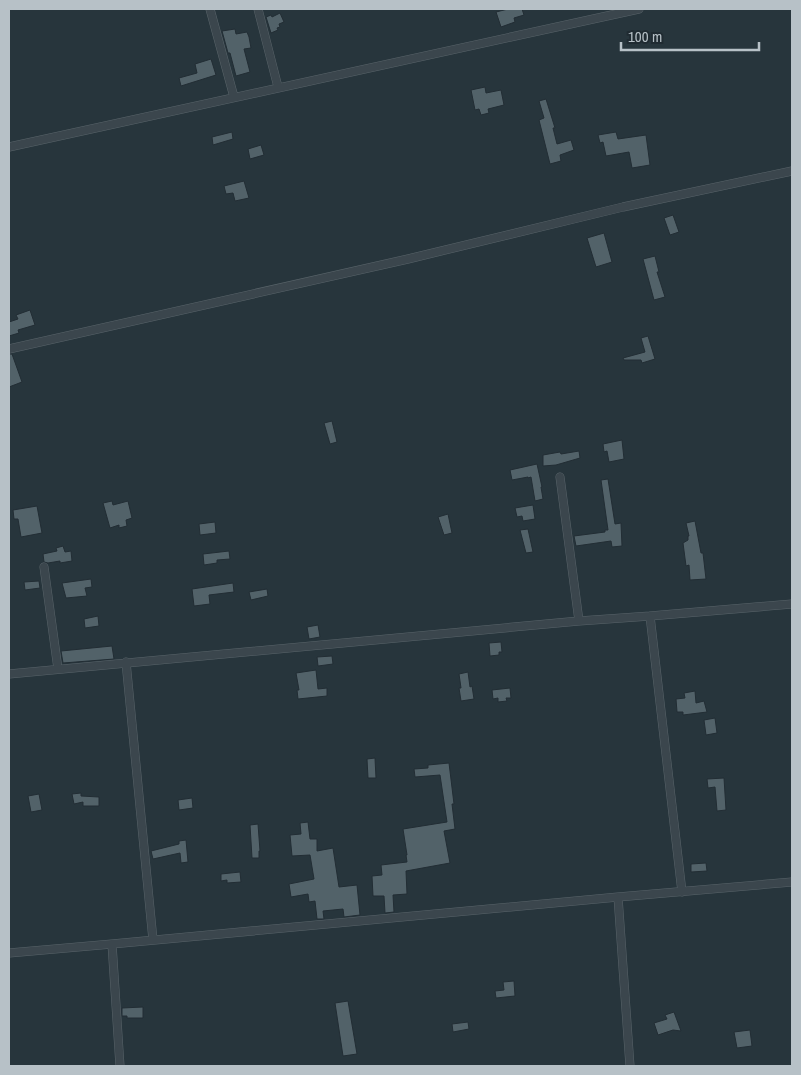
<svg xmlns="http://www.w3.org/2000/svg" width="801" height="1075" font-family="'Archivo Narrow',sans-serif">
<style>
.building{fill:#526269;stroke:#222d34}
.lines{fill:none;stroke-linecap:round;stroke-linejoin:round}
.minor-casing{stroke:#59646a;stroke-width:9}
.minor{stroke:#3b464d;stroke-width:8}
</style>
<rect width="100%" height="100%" fill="#27353c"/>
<path class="building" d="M508,9H522L524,15L514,18L515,22L501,27L496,12Z
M280,13L284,22L279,24L280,27L277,28L278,30L271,33L266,17L271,15L272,17Z
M235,29L236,34L247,32L249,37L251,48L244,49L250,72L236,76L230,53H228L222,31Z
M211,59L216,75L181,86L179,78L197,73L195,64Z
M485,87L486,93L501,90L504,105L488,109L489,113L481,115L479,109L475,110L471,90Z
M546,99L555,128H553L557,144L571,140L574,150L560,155L561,161L550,164L539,120L544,118L539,101Z
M232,132L233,139L213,145L212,137Z
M616,132L618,139L646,135L650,165L632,168L629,152L606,156L603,142L600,143L598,135Z
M261,145L264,155L250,159L248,149Z
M244,181L249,198L235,201L233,193L226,194L224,186Z
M673,215L679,232L670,235L664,218Z
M604,233L612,262L596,267L587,238Z
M655,256L659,272H657L665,297L654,300L643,259Z
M30,310L35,325L18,330L19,333L9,336V322L18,319L16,315Z
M648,336L655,359L642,363L641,360H624L623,358L645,352L641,338Z
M9,354H12L22,382L9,387Z
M332,421L337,442L330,444L324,423Z
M622,440L624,459L609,462L607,451L604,452L603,444Z
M579,451L580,458L556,465L543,466V455L560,452L561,454Z
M537,464L542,487H541L543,499L535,501L531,477L528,478V477L512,480L510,470Z
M608,479L615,524L621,523L622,546L612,547L611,541L576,546L574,536L605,532V530H608L601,480Z
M112,501L113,505L128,501L132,518L126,520L127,526L119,528V525L110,528L103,503Z
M533,505L535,519L523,521L522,516L517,517L515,508Z
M37,506L42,533L21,537L18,519H14L13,510Z
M448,514L452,533L444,535L438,517Z
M695,521L701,553H703L706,579L690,580L689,565L686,566L683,543L688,540V536H689L686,523Z
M215,522L216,533L200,535L199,524Z
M528,529L533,552L526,553L520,530Z
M63,546L65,552L71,551L72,561L60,563V561L48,563L44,562L43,554L57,551L56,548Z
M229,551L230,559L217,560V563L204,565L203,554Z
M91,579L92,587L85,588L87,596L66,598L62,583Z
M39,581L40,588L25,590L24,582Z
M233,583L234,592L209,595L210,604L194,606L192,589Z
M267,589L268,596L251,600L249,592Z
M98,616L99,626L85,628L84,619Z
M318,625L320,637L309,639L307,627Z
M501,642L502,652H499V655L490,656L489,643Z
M112,646L114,659L63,663L61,651Z
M332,656L333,664L318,666L317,657Z
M316,670L318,689L327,688V696L298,699L297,690H299L296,673Z
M468,672L470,687L472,686L474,699L461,701L459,688H461L459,674Z
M510,688L511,698H506L507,701L498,702V698L493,699L492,690Z
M695,691L696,703L704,701L707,712L683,715V712H677L676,699L685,698L684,693Z
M715,718L717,733L706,735L704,720Z
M375,758L376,778H368L367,759Z
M449,763L454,804H452L455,829L444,831L450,863L406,871L407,894L393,895L394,912L385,913L384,896H373L372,876L382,875L381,865L407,862L406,855H407L403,829L447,822L440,775L415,777L414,769L428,768V765Z
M724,778L726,810L717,811L715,787L708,788L707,779Z
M81,793V796L99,797V806H83V802L74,804L72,794Z
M39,794L42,810L31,812L28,796Z
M192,798L193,808L179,810L178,800Z
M308,822L310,839H317V851L333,848L339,887L357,885L360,915L344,917L343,909L323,911L324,919H317L315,901L309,902L308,894L291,897L289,884L314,879L310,855L292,856L290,835L301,834L300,823Z
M258,824L260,851H259V858H252L250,825Z
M186,840L188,862L181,863L180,853L153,859L151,851L179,844V841Z
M706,863L707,871L691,872V864Z
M240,872L241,882L227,883V880L221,881V874Z
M514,981L515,996L496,998L495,991L504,990L503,982Z
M348,1001L357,1054L343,1056L335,1003Z
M143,1007V1018H127V1016H122V1008Z
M674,1012L681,1031L673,1030L658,1035L654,1023L667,1019L665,1015Z
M468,1022L469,1029L453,1032L452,1024Z
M750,1030L752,1046L737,1048L734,1032Z"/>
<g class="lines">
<g class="minor-casing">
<path id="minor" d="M210,9L234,97
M258,9L278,87
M9,147L639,9
M9,349L408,259L623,207L792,171
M560,477L579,621
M44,567L58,669
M650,616L682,892
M126,662L153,940
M9,674L579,621L650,616L792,604
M618,897L630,1066
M112,944L120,1066
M9,953L112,944L618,897L792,882"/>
</g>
<use href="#minor" class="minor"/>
</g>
<rect width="801" height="1075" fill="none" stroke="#b7c1c7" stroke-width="20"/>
<path d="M621 42v8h138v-8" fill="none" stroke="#b7c1c7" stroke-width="2.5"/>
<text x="628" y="42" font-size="15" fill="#b7c1c7" stroke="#202b32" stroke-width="4" paint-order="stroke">100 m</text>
</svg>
